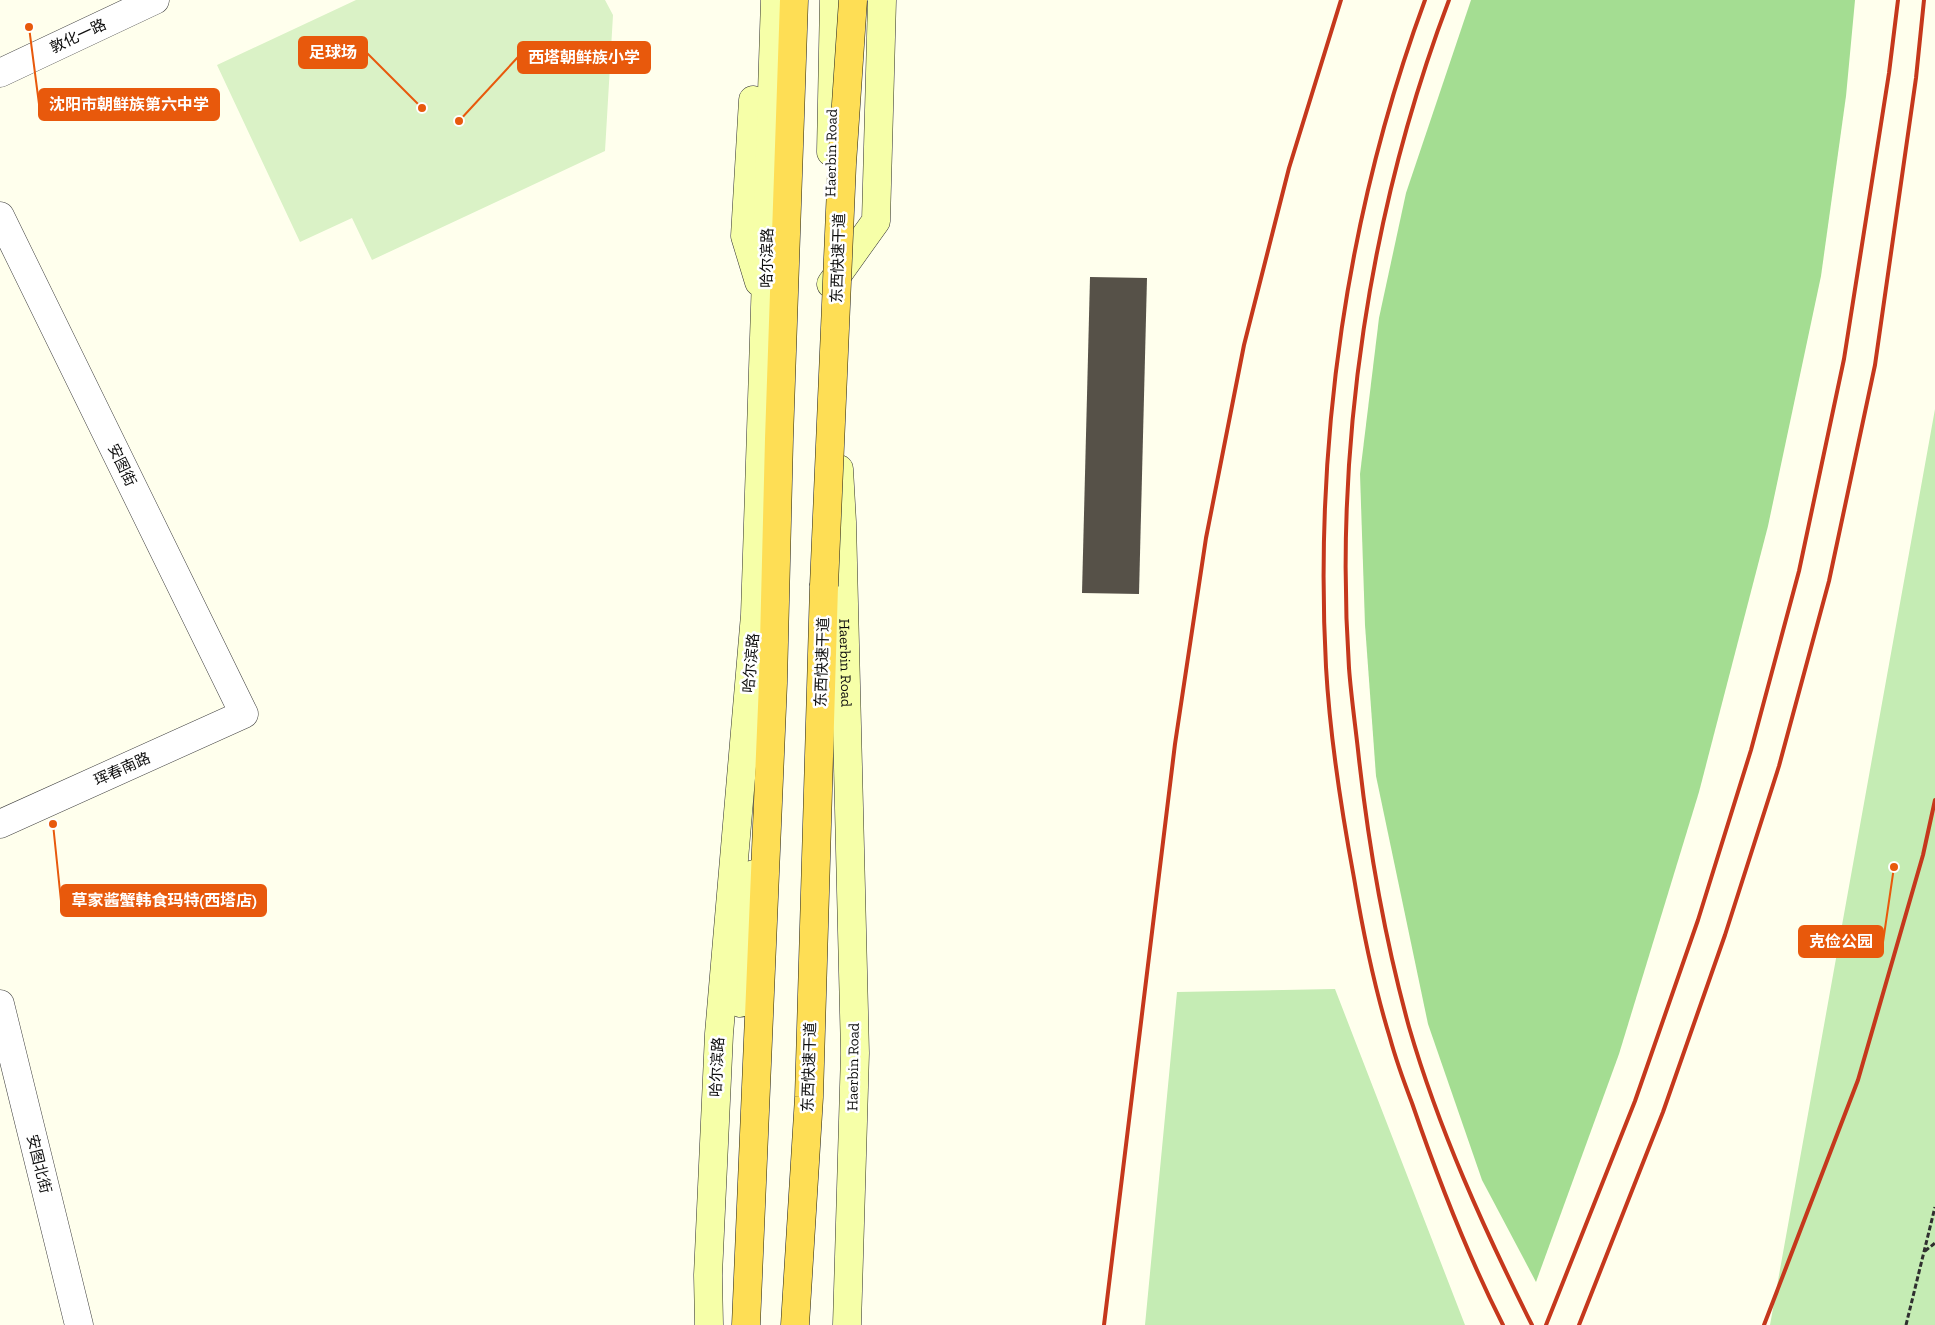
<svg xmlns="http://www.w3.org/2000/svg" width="1935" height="1325" font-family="'Zilla Slab','Noto Sans SC',serif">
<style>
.green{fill:#c5ecb4}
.forest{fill:#a4dd92}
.pitch{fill:#daf2c6}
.building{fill:#565148}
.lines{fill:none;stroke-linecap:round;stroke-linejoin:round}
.minor-casing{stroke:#404040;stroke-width:29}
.secondary-casing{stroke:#2f2f2f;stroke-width:29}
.trunk-casing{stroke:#1e1e1e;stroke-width:29}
.path{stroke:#2f2f2f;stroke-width:3;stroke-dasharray:5 2.5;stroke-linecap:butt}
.minor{stroke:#fff;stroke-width:28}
.secondary{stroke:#f6ffa8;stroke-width:28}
.trunk{stroke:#fede55;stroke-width:28}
.rail{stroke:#c5381c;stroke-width:4}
.trunk-bridge-casing{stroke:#1e1e1e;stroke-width:29;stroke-linecap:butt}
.trunk-bridge{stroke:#fede55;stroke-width:28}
.labels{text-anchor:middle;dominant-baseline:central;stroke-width:5;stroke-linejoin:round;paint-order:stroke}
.street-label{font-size:15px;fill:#0d0d0d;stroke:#fff}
.leader{fill:none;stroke:#e8590c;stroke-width:2}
.callout-dot{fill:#e8590c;stroke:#fff;stroke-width:2}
.callout{fill:#e8590c;stroke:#e8590c;stroke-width:2}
.callout-label{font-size:16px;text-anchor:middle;font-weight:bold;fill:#fff}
</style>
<rect width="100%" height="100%" fill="#ffffed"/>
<path class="green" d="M1935,409V1325H1770Z
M1335,989L1465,1325H1145L1177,992Z"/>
<path class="forest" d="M1471,0H1855L1846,96L1821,276L1768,526L1699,792L1619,1054L1536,1282L1482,1180L1428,1024L1376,776L1365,625L1360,474L1379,318L1406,193Z"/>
<path class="pitch" d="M356,0H605L613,15L605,151L372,260L352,218L300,242L217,65Z"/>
<path class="building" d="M1090,277L1147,278L1139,594L1082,593Z"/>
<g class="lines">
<g class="minor-casing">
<path id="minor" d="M0,73L155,0
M0,216L244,714L0,824
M0,1004L79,1325"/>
</g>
<g class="secondary-casing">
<g id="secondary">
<path d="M753,100L745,236L759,282"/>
<path d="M831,152L834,0"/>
<path d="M831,284L876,221L882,0"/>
<path id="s1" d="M839,469L842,522L855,1053L847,1325"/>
<path d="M740,1003L754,874"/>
<path d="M709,1325L708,1275L719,1034L755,615L775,0"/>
</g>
</g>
<g class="trunk-casing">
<path id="trunk" d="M746,1325L773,683L779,439L794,0
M795,1325L809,1097L824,586"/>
</g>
<path class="path" d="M1925,1251L1935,1243
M1906,1325L1935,1207"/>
<use href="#minor" class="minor"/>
<use href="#secondary" class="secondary"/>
<use href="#trunk" class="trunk"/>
<path class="rail" d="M1425,0C1347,211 1314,442 1326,667C1330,738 1341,808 1354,878C1363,932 1374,986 1390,1038C1396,1060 1404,1082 1412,1103C1438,1179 1467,1254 1503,1325
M1449,0C1370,208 1334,446 1349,668C1351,695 1355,723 1358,750C1368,843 1384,936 1409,1027C1439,1130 1484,1229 1532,1325
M1104,1325L1175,744L1206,538L1244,345L1289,168L1341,0
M1546,1325L1635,1101L1698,920L1751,750L1799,571L1844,359L1889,73L1898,0
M1579,1325L1663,1112L1725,935L1779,766L1829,581L1875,365L1916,78L1924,0
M1764,1325L1858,1080L1923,855L1935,800"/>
<g class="trunk-bridge-casing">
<path id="trunk-bridge" d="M824,586L842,164L853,0"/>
</g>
<use href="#trunk-bridge" class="trunk-bridge"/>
</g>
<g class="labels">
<g class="street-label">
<text transform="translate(78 36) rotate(-25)">敦化一路</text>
<text transform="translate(831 153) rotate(-89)">Haerbin Road</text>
<text transform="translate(767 258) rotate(-89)">哈尔滨路</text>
<text transform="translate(838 258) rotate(-88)">东西快速干道</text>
<text transform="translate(122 465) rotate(64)">安图街</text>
<text transform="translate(822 662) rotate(-88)">东西快速干道</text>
<text stroke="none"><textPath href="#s1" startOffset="194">Haerbin Road</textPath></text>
<text transform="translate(751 663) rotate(-85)">哈尔滨路</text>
<text transform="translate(122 769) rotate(-24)">珲春南路</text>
<text transform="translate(717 1067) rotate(-87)">哈尔滨路</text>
<text transform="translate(809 1067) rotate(-88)">东西快速干道</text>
<text transform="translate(853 1067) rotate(-89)">Haerbin Road</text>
<text transform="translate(39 1164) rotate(76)">安图北街</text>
</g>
</g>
<path class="leader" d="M422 108L367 53M459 121L518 57M29 27L39 104M53 824L61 901M1894 867L1883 942"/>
<g class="callout-dot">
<circle cx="422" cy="108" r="5"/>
<circle cx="459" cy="121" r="5"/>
<circle cx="29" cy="27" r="5"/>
<circle cx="53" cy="824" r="5"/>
<circle cx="1894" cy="867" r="5"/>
</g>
<g class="callout">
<rect x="299" y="37" width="68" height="31" rx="5"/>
<rect x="518" y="42" width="132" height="31" rx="5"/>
<rect x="39" y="89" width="180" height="31" rx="5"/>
<rect x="61" y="885" width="205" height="31" rx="5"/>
<rect x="1799" y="926" width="84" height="31" rx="5"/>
</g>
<g class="callout-label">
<text x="333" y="58">足球场</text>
<text x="584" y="63">西塔朝鲜族小学</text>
<text x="129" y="110">沈阳市朝鲜族第六中学</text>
<text x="164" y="906">草家酱蟹韩食玛特(西塔店)</text>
<text x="1841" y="947">克俭公园</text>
</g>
</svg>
